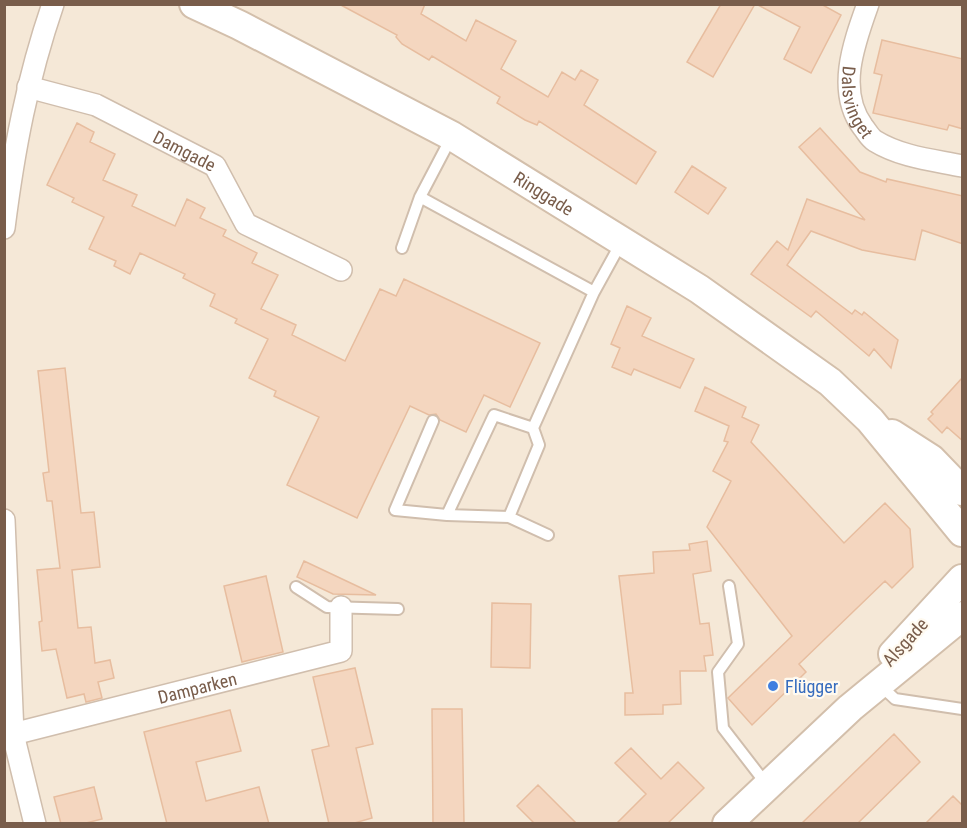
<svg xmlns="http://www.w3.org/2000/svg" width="967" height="828" font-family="'Roboto Condensed',sans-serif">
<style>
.residential{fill:#f5e8d7}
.building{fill:#f4d6bf;stroke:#e7bd9f;stroke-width:1.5}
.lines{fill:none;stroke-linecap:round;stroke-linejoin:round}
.lane-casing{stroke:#d0bead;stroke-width:14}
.street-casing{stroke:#d0bead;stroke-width:24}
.secondary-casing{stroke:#d3bfab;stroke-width:32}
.lane{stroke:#fff;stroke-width:10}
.street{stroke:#fff;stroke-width:21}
.secondary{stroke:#fff;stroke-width:28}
.shop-dot{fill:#3f7fe0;stroke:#fffaf0;stroke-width:2}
.labels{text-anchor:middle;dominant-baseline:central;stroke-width:4.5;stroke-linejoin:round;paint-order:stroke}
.street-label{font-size:18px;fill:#795d4b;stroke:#fffaf0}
.shop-label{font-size:18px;fill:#366cbe;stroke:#fffaf0;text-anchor:start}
</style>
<rect width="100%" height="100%" fill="#fdf6e9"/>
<path class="residential" d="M5,5H962V823H5Z"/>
<path class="building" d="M339,4H425L421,14L466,41L476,20L516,41L501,69L548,97L562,72L575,80L581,70L598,80L584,105L656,152L636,184L539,121L537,125L525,120L497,103L500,97L432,56L429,60L402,44L396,37L397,35Z
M721,4H755L713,77L687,62Z
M756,4H821L841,15L811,73L784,59L800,27Z
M882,40L963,59V129L949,125L947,130L873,113L882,75L874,73Z
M77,123L94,132L90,142L115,154L103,180L137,195L132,206L175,226L187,199L205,208L200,218L226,230L223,236L257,253L252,263L278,275L261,309L296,325L292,335L345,361L380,289L396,296L404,279L540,343L510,407L484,395L466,432L440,420L436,414L429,415L410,406L357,518L287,485L319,417L274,396L276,391L249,378L268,339L235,323L237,319L210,306L215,294L183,278L185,274L140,253L130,274L114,266L116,261L89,249L104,217L72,202L74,198L47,185Z
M820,128L860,172L886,182L887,179L963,196V244L922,230L915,260L862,250L811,231L787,265L852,314L855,310L862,315L864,312L898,340L891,368L874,349L869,356L816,311L811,317L751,274L777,241L788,250L807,199L865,220L799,147Z
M692,166L726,188L708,214L675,192Z
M627,306L651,318L642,336L694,359L680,388L634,369L631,375L612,367L620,348L611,344Z
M65,368L81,513L94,512L100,567L72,570L78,628L91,627L95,663L110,660L114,678L98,682L102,698L86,702L84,694L67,698L56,649L42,651L39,622L42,621L37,570L60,568L52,501H47L43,473L49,472L38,371Z
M963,377V441L947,427L942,433L928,419L933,414L931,412Z
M705,387L746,407L742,417L759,425L751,442L844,543L885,503L910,529L913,567L892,588L885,581L799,664L806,672L752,725L728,698L792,636L707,527L731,481L713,471L728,442L724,441L729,426L695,411Z
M707,541L711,571L693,574L700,624L709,623L713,655L704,656L706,671H680L681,704L663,705V714L625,715V693H633L619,576L654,573L653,552L690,550L689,544Z
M304,561L376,595L333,594L297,577Z
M266,576L283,652L242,662L224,586Z
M492,603L531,604L530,668L491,667Z
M355,668L373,744L356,748L372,818L351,824H329L312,750L329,746L313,677Z
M432,709H462L464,824H433Z
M230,710L241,751L196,762L206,801L259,787L269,824H167L144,732Z
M894,734L920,762L857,824H801Z
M631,748L661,779L678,762L704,788L667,824H616L646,794L615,763Z
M538,785L577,824H535L517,806Z
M94,787L102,819L82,824H61L54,797Z
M953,796L963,806V824H925Z"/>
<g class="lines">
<g class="lane-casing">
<path id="lane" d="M420,197L594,292
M402,248L420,197L452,136
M433,421L395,510L447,515
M533,428L539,445L509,517L447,515L494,415L533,428L594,292L621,243
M509,517L548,535
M729,586L738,644L718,672L723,728L767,785
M296,587L327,607L398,609
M880,685L895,699L962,709"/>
</g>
<g class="street-casing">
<g id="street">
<path id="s1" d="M868,4C854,43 836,91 863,127C867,132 870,138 875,141C901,157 933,160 962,166"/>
<path id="s2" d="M28,87L96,105L215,166L246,224L341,270"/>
<path d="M4,228C14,149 27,80 53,4"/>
<path d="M4,520L13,734L35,824"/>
<path id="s3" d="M13,734L341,651V607"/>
</g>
</g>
<g class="secondary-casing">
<g id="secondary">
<path id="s4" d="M194,4L239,25L452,136L699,289L830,382L870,420L962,532"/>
<path d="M892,434L931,459L962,491"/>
<path d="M893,654L962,579"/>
<path d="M727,824L850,708L962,616"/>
</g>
</g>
<use href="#lane" class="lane"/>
<use href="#street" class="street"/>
<use href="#secondary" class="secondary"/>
</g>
<circle class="shop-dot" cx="773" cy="686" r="6"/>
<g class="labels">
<g class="street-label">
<text stroke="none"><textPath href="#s1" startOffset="102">Dalsvinget</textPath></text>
<text stroke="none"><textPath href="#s2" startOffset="170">Damgade</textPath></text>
<text stroke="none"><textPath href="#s4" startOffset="398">Ringgade</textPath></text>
<text transform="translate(905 642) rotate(-48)">Alsgade</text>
<text stroke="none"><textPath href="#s3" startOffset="190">Damparken</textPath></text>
</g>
<g class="shop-label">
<text x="785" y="686">Flügger</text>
</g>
</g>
<rect width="967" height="828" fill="none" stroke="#795d4b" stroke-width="12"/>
</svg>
